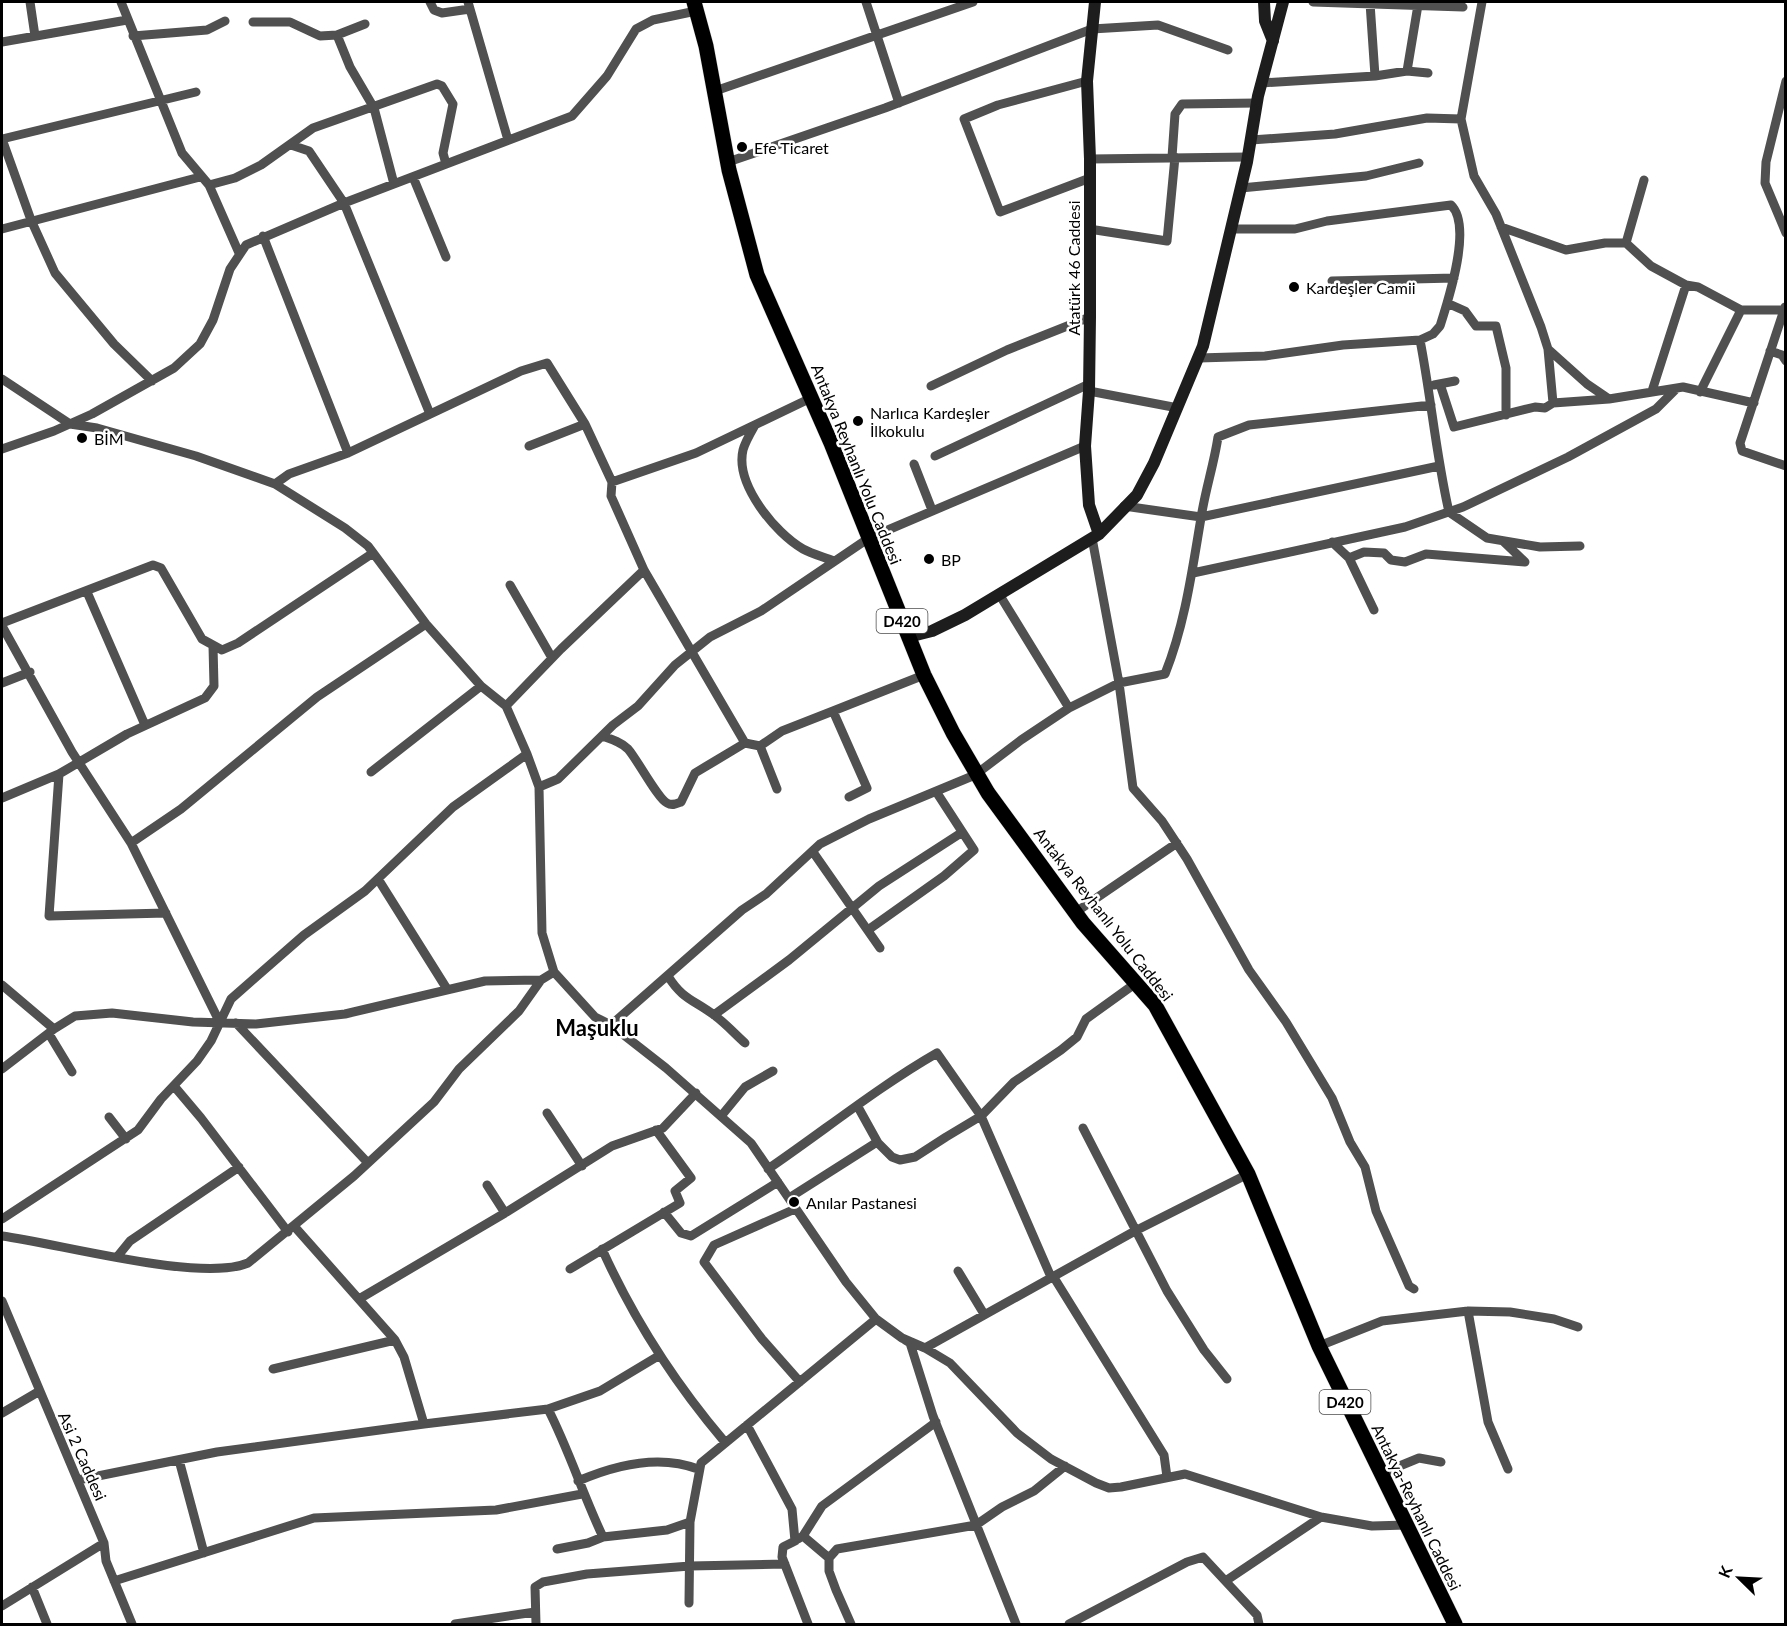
<svg xmlns="http://www.w3.org/2000/svg" width="1787" height="1626" font-family="Lato,sans-serif">
<style>
.lines{fill:none;stroke-linecap:round;stroke-linejoin:round}
.primary-casing{stroke:#dbdbdb;stroke-width:16}
.street{stroke:#505050;stroke-width:9}
.secondary{stroke:#1d1d1d;stroke-width:12}
.primary{stroke:#000;stroke-width:15}
.poi-dot{fill:#000;stroke:#fff;stroke-width:2}
.labels{text-anchor:middle;dominant-baseline:central;stroke-width:5;stroke-linejoin:round;paint-order:stroke}
.shield{fill:#fff;stroke:#4c4c4c;stroke-width:1.5}
.shield-label{font-size:15px;font-weight:bold;fill:#000}
.poi-label{font-size:16px;fill:#000;stroke:#fff;text-anchor:start}
.street-label{font-size:16px;fill:#000;stroke:#fff}
.district-label{font-size:22px;font-weight:bold;fill:#000;stroke:#fff}
</style>
<rect width="100%" height="100%" fill="#fff"/>
<g class="lines">
<g class="primary-casing">
<path id="primary" d="M694,2L706,46L729,170L757,275L831,443L924,675L953,733L988,793L1083,923L1155,1005L1248,1174L1319,1346L1455,1624"/>
</g>
<path class="street" d="M30,2L35,36
M121,2L182,153L209,185L239,253
M430,2L434,10L442,13L470,9
M468,2L508,140
M866,2L899,103
M1313,2L1463,7
M1370,3L1375,76
M253,22H290L320,36L337,35L365,24
M337,35L350,67L374,108L394,184
M133,36L207,30L225,21
M2,42L127,20
M1407,71L1418,5
M1087,81L998,105L964,119L1000,212L1090,178
M1786,81L1766,162L1765,183L1786,233
M1261,83L1375,76L1407,71L1428,73
M715,91L973,2
M2,139L31,220L55,273L114,344L152,381
M2,139L196,92
M1251,140L1335,134L1427,118L1461,119
M291,145L309,151L344,203L430,414
M1172,157L1175,114L1182,104L1257,103
M1090,159L1248,157
M728,162L885,108L1092,29L1158,25L1228,50
M413,177L446,257
M1644,180L1626,243L1651,266L1686,285L1698,287L1741,310H1784
M209,185L235,178L261,165L313,128L437,84L442,86L453,104L443,153L446,164
M1241,188L1366,176L1419,163
M1501,227L1566,250L1605,243H1626
M2,229L200,177
M1089,229L1167,241L1175,157
M263,236L348,453
M1332,281L1454,278
M1447,303L1465,311L1476,326H1496L1506,368V415
M1785,307L1740,443L1742,451L1786,466
M1420,340C1431,397 1436,455 1449,512L1487,538L1540,547L1580,546
M1548,349L1587,384L1609,399L1683,387L1754,403
M1770,351L1782,355L1786,361
M1199,358L1265,356L1343,345L1420,340L1433,334L1440,326C1448,301 1473,226 1451,205L1327,221L1295,229H1231
M2,379L70,424L97,428L196,456L275,484L345,528L368,546L426,624L481,686L506,706L527,754L539,787L542,933L554,972L595,1017L611,1025L666,1068L751,1143L846,1282L876,1319L902,1338L925,1348L950,1363L1017,1433L1051,1459L1096,1483L1109,1488L1121,1487L1185,1474L1321,1517L1372,1526L1407,1525
M1440,384L1454,427L1535,407L1545,408L1553,403L1548,349L1541,327L1496,214L1474,176L1461,119L1482,2
M1434,385L1455,381
M931,386L1007,350L1090,317
M1089,391L1178,408
M1652,391L1686,285
M1700,392L1741,310
M1553,403L1609,399
M755,425C751,432 745,442 743,450C735,484 775,533 803,549C812,554 824,557 834,561
M529,446L585,424
M2,449L54,431L92,414L174,368L200,344L213,320L230,269L246,245L344,203L572,116L607,76L636,29L653,20L696,11
M935,456L1089,384
M914,464L932,510
M612,482L696,453L811,398
M275,484L289,474L348,453L521,371L547,363L585,424L612,482L611,496L644,570L561,649L506,706
M1124,506L1201,517L1439,466
M1092,538L1119,683L1133,788L1162,821L1187,859L1249,970L1286,1022L1332,1098L1350,1142L1365,1167L1376,1211L1409,1286L1414,1289
M1332,542L1349,558L1374,610
M1349,558L1364,552L1384,553L1391,560L1405,562L1426,554L1525,562L1503,541
M644,570L745,743
M1193,573L1405,527L1463,507L1568,457L1656,409L1675,390
M510,585L552,658
M87,592L145,725
M999,594L1069,708
M2,623L153,565L161,568L202,639L222,650L238,643L373,553
M2,626L72,752L131,843L220,1023
M2,683L30,672
M833,711L924,675
M602,736C611,739 621,742 628,749C637,759 658,799 667,803C672,806 676,804 681,802L695,773L745,743L760,746L777,789
M760,746L782,731L833,711L867,788L849,797
M371,772L481,686
M59,774L49,916L166,913
M539,787L558,779L613,725L638,706L675,665L710,637L761,611L869,538L1085,446
M2,798L59,774L127,734L205,698L214,686L213,646
M131,843L181,809L317,697L426,624
M813,852L880,948
M378,879L447,989
M1076,912L1177,843
M868,930L944,876L974,850L937,793
M668,976C682,999 694,1000 714,1015C725,1023 735,1034 745,1043
M2,985L54,1029
M714,1015L789,960L879,886L961,833
M236,1023L368,1163
M611,1025L742,910L766,894L820,844L869,819L975,775L1021,740L1069,708L1119,683L1165,674C1185,624 1192,571 1201,518C1205,491 1214,464 1218,437L1249,425L1431,405
M49,1034L72,1072
M2,1069L54,1029L75,1016L112,1013L193,1022L256,1024L345,1014L485,981L541,980L554,972
M174,1086L201,1118L288,1232
M858,1107L878,1143
M547,1113L582,1166
M722,1115L745,1087L773,1071
M109,1117L126,1139
M1083,1128L1167,1291L1204,1350L1227,1379
M768,1169C825,1130 878,1087 937,1053L981,1116L1051,1277
M487,1185L505,1213
M789,1198L874,1144L878,1143L892,1157L900,1160L915,1157L946,1137L981,1116L1014,1082L1061,1050L1077,1037L1086,1019L1136,983
M795,1209L714,1245L704,1262L762,1339L800,1382
M664,1212L681,1233L691,1236L778,1182
M2,1219L138,1130L161,1099L197,1061L211,1041L231,999L304,935L365,891L453,807L527,754
M294,1226L395,1340L404,1357L424,1424L548,1409L600,1391L660,1355
M2,1236C57,1243 201,1283 248,1263L354,1176L434,1102L459,1069L519,1011L541,980
M602,1249C634,1320 674,1382 724,1441
M117,1257L130,1241L239,1167
M570,1269L680,1203L675,1191L691,1178L656,1130
M958,1271L984,1314
M1053,1276L1164,1455L1167,1477
M359,1299L505,1213L612,1146L663,1128L696,1093
M2,1301L104,1543L106,1561L132,1624
M1468,1311L1488,1422L1508,1469
M905,1340L910,1343L933,1416L1016,1624
M1319,1346L1382,1321L1468,1311L1510,1312L1554,1319L1578,1327
M925,1348L1135,1231L1248,1174
M273,1369L395,1340
M548,1409C569,1450 583,1495 603,1537L667,1530L690,1522L701,1463L876,1319
M2,1413L38,1392
M747,1425L792,1509L795,1541L783,1547L782,1557L808,1624
M179,1460L204,1553
M1380,1474L1419,1458L1441,1462
M78,1480L217,1452L424,1424
M578,1481C615,1465 659,1454 698,1469
M803,1536L822,1506L936,1422
M798,1539L803,1536L829,1558
M557,1549L588,1543L603,1537
M1227,1580L1321,1517
M114,1581L314,1518L496,1510L582,1494
M32,1587L47,1624
M689,1603L690,1522
M2,1606L104,1543
M455,1624L535,1612
M536,1624L535,1587L543,1582L587,1574L690,1566L785,1564
M851,1624L836,1590L829,1571V1558L837,1549L976,1525L1002,1507L1034,1491L1065,1466
M1069,1624L1187,1562L1203,1557L1257,1615L1259,1624"/>
<path class="secondary" d="M1095,2L1087,81L1090,159V317L1089,391L1085,446L1089,505L1099,534
M1264,2L1265,21L1273,41
M908,637L932,631L965,615L1099,534L1137,495L1154,463L1203,346L1247,162L1258,96L1283,2"/>
<use href="#primary" class="primary"/>
</g>
<g class="poi-dot">
<circle cx="742" cy="147" r="6"/>
<circle cx="1294" cy="287" r="6"/>
<circle cx="858" cy="421" r="6"/>
<circle cx="82" cy="438" r="6"/>
<circle cx="929" cy="559" r="6"/>
<circle cx="794" cy="1202" r="6"/>
</g>
<g class="labels">
<g class="shield">
<rect x="876.5" y="609" width="51" height="24" rx="4.5"/>
<rect x="1319.5" y="1390" width="51" height="24" rx="4.5"/>
</g>
<g class="shield-label">
<text x="902" y="621">D420</text>
<text x="1345" y="1402">D420</text>
</g>
<g class="poi-label">
<text x="754" y="147">Efe Ticaret</text>
<text x="1306" y="287">Kardeşler Camii</text>
<text x="870" y="412">Narlıca Kardeşler<tspan x="870" dy="18">İlkokulu</tspan></text>
<text x="94" y="438">BİM</text>
<text x="941" y="559">BP</text>
<text x="806" y="1202">Anılar Pastanesi</text>
</g>
<g class="street-label">
<text transform="translate(1073 268) rotate(-90)">Atatürk 46 Caddesi</text>
<text transform="translate(857 464) rotate(68)">Antakya Reyhanlı Yolu Caddesi</text>
<text transform="translate(1104 914) rotate(52)">Antakya Reyhanlı Yolu Caddesi</text>
<text transform="translate(83 1456) rotate(66)">Asi 2 Caddesi</text>
<text transform="translate(1417 1507) rotate(64)">Antakya-Reyhanlı Caddesi</text>
</g>
<g class="district-label">
<text x="597" y="1027">Maşuklu</text>
</g>
</g>
<rect width="1787" height="1626" fill="none" stroke="#000000" stroke-width="6"/>
<g transform="translate(1739 1578) rotate(294)" stroke="#ffffff" stroke-width="4.5" paint-order="stroke">
<path d="M0-4.5L10 22L0 15L-10 22Z" fill="#000000"/>
<text y="-9" font-size="16" font-weight="bold" text-anchor="middle" fill="#000000">K</text>
</g>
</svg>
